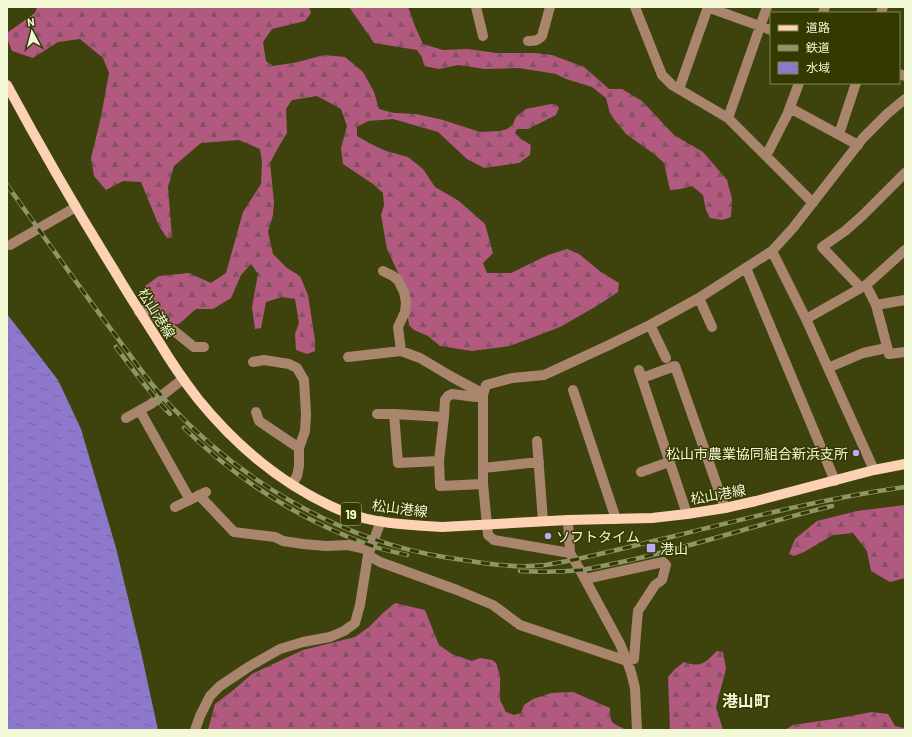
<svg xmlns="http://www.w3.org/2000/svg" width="912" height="737" font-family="Barlow,'Noto Sans JP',sans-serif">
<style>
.forest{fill:url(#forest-firs)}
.water{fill:url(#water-ripples)}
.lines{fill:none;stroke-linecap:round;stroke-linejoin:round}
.minor{stroke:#a9856e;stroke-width:10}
.major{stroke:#fdd1b4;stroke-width:10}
.rail-casing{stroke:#8f9567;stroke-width:4.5}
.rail{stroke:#343900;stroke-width:3;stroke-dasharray:9;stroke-linecap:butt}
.poi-dot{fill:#bcaaf6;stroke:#343900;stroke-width:1.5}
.labels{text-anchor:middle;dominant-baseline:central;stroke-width:3;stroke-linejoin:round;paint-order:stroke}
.shield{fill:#343900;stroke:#b9bf95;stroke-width:1}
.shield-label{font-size:13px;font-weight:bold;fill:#f2f8d5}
.street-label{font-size:14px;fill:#f2f8d5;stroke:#343900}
.poi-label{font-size:14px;fill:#f2f8d5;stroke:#343900;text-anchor:start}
.quarter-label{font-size:16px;font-weight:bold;fill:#f2f8d5;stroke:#343900}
</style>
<defs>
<pattern id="forest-firs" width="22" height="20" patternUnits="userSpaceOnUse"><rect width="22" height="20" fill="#b2597f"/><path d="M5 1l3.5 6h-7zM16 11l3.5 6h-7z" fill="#835263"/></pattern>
<pattern id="water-ripples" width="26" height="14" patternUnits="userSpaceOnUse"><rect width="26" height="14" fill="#8e78cb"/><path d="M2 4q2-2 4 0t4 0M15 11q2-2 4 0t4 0" fill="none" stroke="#76689a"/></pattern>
</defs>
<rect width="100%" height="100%" fill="#3e430d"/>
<path class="forest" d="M37,7H309L311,13L305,21L272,29L263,42L266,61L273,66L298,62L324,55L345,57L363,72L374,92L379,109L394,113L416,114L443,120L480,132L500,131L507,129L513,124L516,117L526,109L551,104L557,105L559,108L556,115L528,129H517L515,133L521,139L531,145L530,155L519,163L484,168L467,159L438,132L393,119L368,121L357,127V136L369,143L386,151L408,157L423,169L435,187L459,201L485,224L493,253L483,263L487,273H511L548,255L567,249L579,254L601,272L619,283L618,292L595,307L560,327L510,346L472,351L440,346L428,336L414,330L409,325L403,289L399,275L387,249L381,215L384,205L383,193L373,184L343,164L341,148L347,126L341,109L317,96L292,100L286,109L287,133L278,148L270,163L274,202L273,215L268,232L273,254L287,268L300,276L308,295L315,340V351L307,354L296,350L295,334L299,323L295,299L282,297L266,302L261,328L255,329L252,307L258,274L251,264L241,275L231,298L213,309H196L179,324L165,325L145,286L159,276L189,273L211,283L226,273L243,212L261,184L262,162L260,149L239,140L201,143L174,166L168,187L172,237L167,238L159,226L141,182L123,181L106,190L94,176L91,158L101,117L109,73L103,58L80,39L58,42L33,58L12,51L7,38V33L35,13Z
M349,7H407L409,9L414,24L423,44L443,50L468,49L496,53H534L552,55L584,67L609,89H622L642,101L674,135L703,152L727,180L732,199L731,217L722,220L710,218L706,210L703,195L692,186L681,189L670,190L664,163L654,154L626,134L610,114L606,98L592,87L566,79L556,74L519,68L485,69L458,65L439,69L424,66L422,57L417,50L374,43L359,21Z
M905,505V578L890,582L871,571L867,551L853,533L833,535L804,552L794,556L789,554L795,539L817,521L857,511Z
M395,603L425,610L439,645L452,654L472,661L480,658L492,660L496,663L500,676V700L506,712L514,715L521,713L524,705L533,699L551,693L573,692L610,708C611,722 609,722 623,728L624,730H208L215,704L231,692L252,674L303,650L355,637L369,627L384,612Z
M717,651L723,652L726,669L716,707L723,730H670L668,677L675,669L684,662C701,668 705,663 717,651Z
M872,712L888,714L895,726L904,728L905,726V730H785L793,725L834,719Z"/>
<path class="water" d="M7,314L58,380L81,429L116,548L141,652L158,730H7Z"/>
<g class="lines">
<path class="minor" d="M476,7L483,36
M635,7L662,75L672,85L728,118L813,203
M707,7L771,30
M823,13L825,7
M881,13L883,7
M528,41C534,41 538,41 542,36L550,7
M899,74L905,76
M679,89L708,7
M790,108L858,145
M728,118L767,7
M839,134L856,83
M766,156L787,115L799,83
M10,245L76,207
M772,251L806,319L874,470
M746,268L835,481
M383,271L393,276L398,280L404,292L406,302L405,312L398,327L401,351L420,358L452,377L480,392L483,395
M866,285L876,305L889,354L905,352
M861,288L822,247L845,231L862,216L905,173
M699,298L712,327
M876,305L905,300
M139,312L149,308L164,326L173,330L194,347H204
M806,319L866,285L905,250
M650,325L666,358
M348,357L401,351
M253,362L264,360L289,364L297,368L304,380L306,414L305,431L299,448V466L297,476L292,484
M828,368L863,353L887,348
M639,370L687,514
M642,378L675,366L725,508
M573,390L616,519
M140,411L190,500
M256,412L259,421L299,448
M377,414H394L444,417L445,400L448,396L452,394L476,397L483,395
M394,414L398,463L439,461
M444,417L439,461L440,486L483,484
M126,418L151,404L183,379
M537,441L543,521
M483,468L539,462
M641,472L669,462
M199,495L234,532L275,537L283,541L303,544L326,546L348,545L370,550
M175,507L206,492
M568,520L570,553L580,570L620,644L627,661L631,672L635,688L637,730
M570,553L494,540L488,535L483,484V395L486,385L512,378L544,375L607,346L650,325L699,298L772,251L793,228L863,138L887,114L905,99
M368,555L380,562L457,590L493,605L520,625L627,661L634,659L637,622L638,611L655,585L662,580L666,565L663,562L585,579
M195,730L200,716L210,696L220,686L250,666L280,649L303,642L330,637L344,631L355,623L360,605L368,555L381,521"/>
<path class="major" d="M7,85C41,148 76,209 114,270C128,294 144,318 159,342C171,362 184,381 198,399C237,447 285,487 342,511C373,524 409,525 442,527L568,520L652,518L687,514L725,508L756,501L874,470L905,464"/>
<g class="rail-casing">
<path id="rail" d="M7,185C43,235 79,287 116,336C133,359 150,384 169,404C240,481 340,540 444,557C477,562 511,569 545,565C566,562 587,557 608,552C630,547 653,541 675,536C751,517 827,498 905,487
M116,347C133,370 150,394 170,414
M184,428C237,480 302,521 372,546C383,550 395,552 407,555
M520,571C540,572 561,572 581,570C599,567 617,563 635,559C701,544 765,522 832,506"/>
</g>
<use href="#rail" class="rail"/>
</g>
<g class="poi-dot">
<circle cx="856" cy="453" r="4"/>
<circle cx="548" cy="536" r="4"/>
<rect x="646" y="543" width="10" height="10" rx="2"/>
</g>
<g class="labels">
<rect class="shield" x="341" y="503" width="20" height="22" rx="3"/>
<g class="shield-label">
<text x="351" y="514">19</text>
</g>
<g class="street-label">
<text transform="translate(157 313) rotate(58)">松山港線</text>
<text transform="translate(718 494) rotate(-10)">松山港線</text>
<text transform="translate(400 508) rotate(7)">松山港線</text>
</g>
<g class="poi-label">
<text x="848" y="453" text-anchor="end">松山市農業協同組合新浜支所</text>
<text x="556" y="536">ソフトタイム</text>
<text x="660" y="548">港山</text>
</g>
<g class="quarter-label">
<text x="746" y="700">港山町</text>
</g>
</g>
<rect width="912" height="737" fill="none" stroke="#f2f8d5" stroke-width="16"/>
<rect x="770" y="12" width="130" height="72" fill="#343900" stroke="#808555"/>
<rect x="778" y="25" width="20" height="6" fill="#fdd1b4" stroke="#808555"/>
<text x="806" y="32" font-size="12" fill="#f2f8d5">道路</text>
<rect x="778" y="45" width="20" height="6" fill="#8f9567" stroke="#808555"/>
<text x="806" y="52" font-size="12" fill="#f2f8d5">鉄道</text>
<rect x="778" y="62" width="20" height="12" fill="url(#water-ripples)" stroke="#808555"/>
<text x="806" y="72" font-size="12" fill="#f2f8d5">水域</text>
<g transform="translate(32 32) rotate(353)" stroke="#343900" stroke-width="3" paint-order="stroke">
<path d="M0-3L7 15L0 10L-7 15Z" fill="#f2f8d5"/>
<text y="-6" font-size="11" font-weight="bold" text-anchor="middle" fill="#f2f8d5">N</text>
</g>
</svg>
